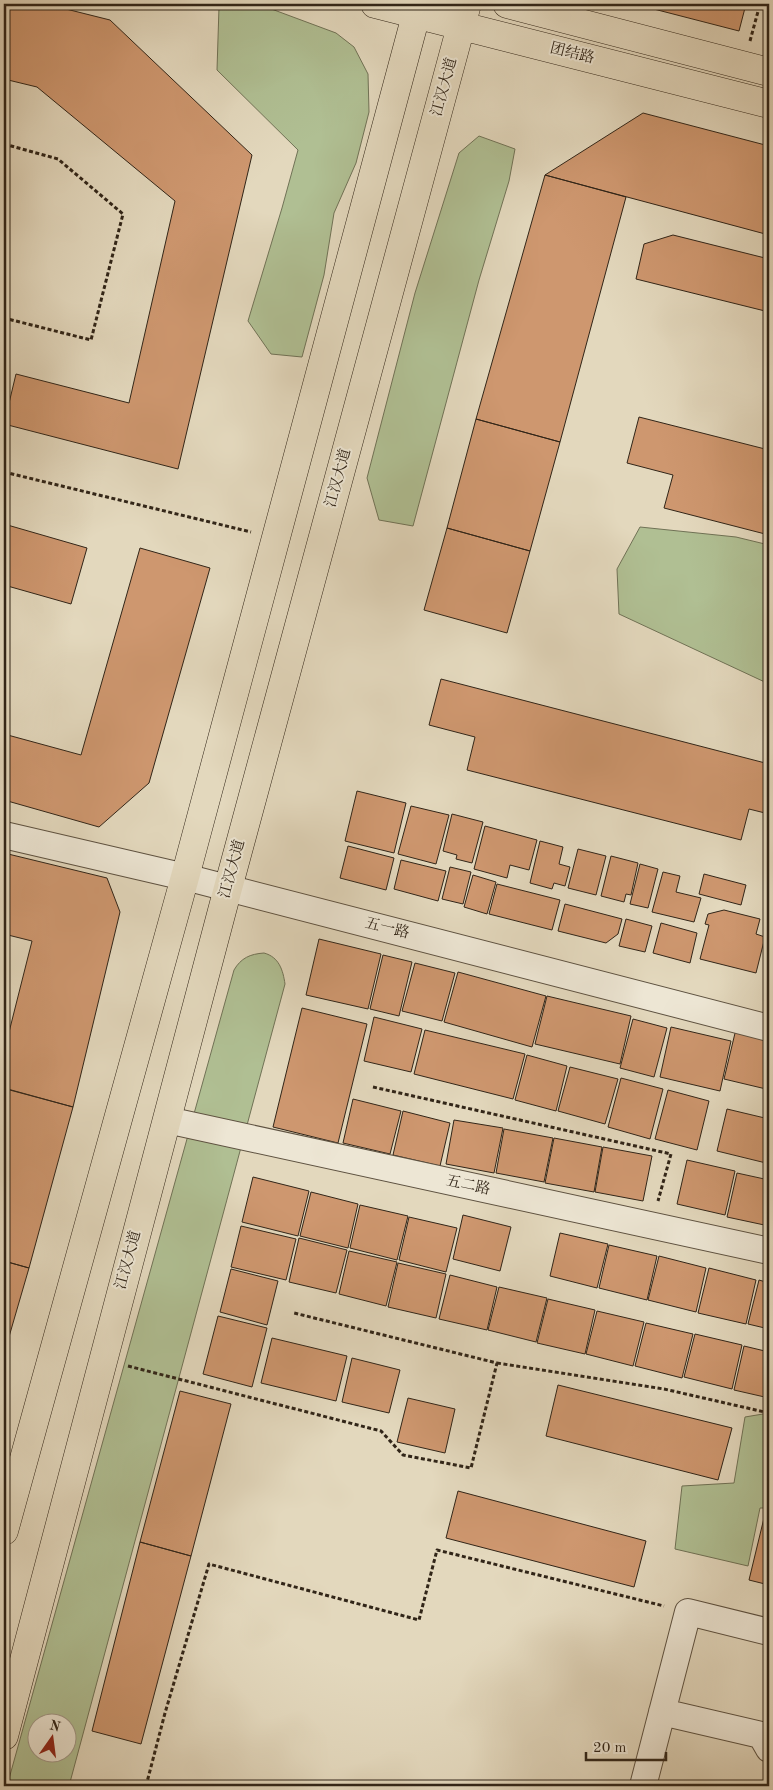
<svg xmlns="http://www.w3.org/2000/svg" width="773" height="1790" font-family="'Old Standard TT','Noto Serif SC',serif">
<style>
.green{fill:#b0bf93;stroke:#707256;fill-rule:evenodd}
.building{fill:#ce976f;stroke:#312518}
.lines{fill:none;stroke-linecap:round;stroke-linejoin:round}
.minor-casing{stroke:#5e5241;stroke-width:28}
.major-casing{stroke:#312518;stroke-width:29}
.path{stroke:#312518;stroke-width:3;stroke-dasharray:4 2.5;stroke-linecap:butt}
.minor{stroke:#ede6d4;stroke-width:26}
.major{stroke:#e3d8bd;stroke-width:28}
.labels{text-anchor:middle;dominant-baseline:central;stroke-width:4;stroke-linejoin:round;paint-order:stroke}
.street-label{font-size:15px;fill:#312518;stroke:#ede6d4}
</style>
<rect width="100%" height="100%" fill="#e3d8bd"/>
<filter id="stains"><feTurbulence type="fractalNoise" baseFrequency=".004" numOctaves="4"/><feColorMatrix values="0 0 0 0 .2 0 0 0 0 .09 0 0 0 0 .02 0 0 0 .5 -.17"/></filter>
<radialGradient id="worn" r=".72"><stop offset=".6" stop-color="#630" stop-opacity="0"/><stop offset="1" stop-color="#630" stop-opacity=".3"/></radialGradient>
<path class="green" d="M227,4H258L336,33L354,47L368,74L369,112L356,163L334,213L324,275L302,357L271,354L248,321L282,208L298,150L217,70L219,7Z
M479,136L515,149L509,181L479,280L413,526L379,520L367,478L415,293L459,153Z
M640,527L736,537L769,545V684L619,614L617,569Z
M264,953C279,957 283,970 285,984L69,1786H7L234,970C241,958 250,954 264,953ZM38,1722H68V1752H38Z
M769,1413V1508H760L748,1566L675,1549L682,1486L734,1483L745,1417Z"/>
<path class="building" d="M4,4H46L110,20L252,155L178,469L4,424L16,374L129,403L175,201L37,87L4,79Z
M647,4H746L739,31L646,7Z
M643,113L769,146V235L545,175Z
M545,175L626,197L560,442L476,419Z
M673,235L769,259V312L636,279L644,244Z
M639,417L769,450V535L664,508L673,475L627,463Z
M476,419L560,442L530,551L447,528Z
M4,524L87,548L71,604L4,585Z
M447,528L530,551L507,633L424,610Z
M140,548L210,568L149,783L99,827L4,800V734L81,755Z
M441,679L769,764V814L749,809L741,840L467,770L475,737L429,725Z
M357,791L406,803L394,853L345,841Z
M411,806L449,815L436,864L398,854Z
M452,814L483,822L472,863L456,859L457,855L443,851Z
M485,826L537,840L529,870L510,865L507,878L474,869Z
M540,841L563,847L559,864L570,867L565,886L554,883L552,889L530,883Z
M348,846L394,858L386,890L340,878Z
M578,849L606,856L596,895L568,888Z
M4,853L107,878L120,912L73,1107L4,1088V1052L32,941L4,934Z
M611,856L638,863L631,895L626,894L624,902L601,896Z
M401,860L446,871L438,901L394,889Z
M640,864L658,869L648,908L630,904Z
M450,867L471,872L463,904L442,899Z
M663,872L680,876L676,892L701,898L694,922L652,912Z
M704,874L746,885L741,905L699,894Z
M473,875L496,882L487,914L464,907Z
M497,884L560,900L552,930L489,914Z
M565,904L622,919L618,934L606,943L558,931Z
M724,910L760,919L756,934L765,937L756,973L700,959L709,925L705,924L708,914Z
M626,919L652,926L645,952L619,946Z
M661,923L697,933L690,963L653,953Z
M319,939L381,954L368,1009L306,995Z
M383,955L412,962L399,1016L370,1009Z
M415,963L455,973L442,1021L402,1011Z
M458,972L546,996L532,1047L444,1022Z
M547,996L631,1016L620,1064L535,1044Z
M302,1008L367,1024L338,1143L273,1127Z
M374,1017L422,1029L411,1072L364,1061Z
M633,1019L667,1028L654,1077L620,1068Z
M671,1027L731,1041L720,1091L660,1077Z
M736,1029L769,1038V1076L766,1089L724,1079Z
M425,1030L525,1054L513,1099L414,1074Z
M527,1055L567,1066L556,1111L515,1100Z
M570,1067L618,1079L605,1124L558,1111Z
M621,1078L663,1089L650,1139L608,1127Z
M6,1089L73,1107L29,1268L4,1261V1098Z
M668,1090L709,1101L697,1150L655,1139Z
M353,1099L401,1111L390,1154L343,1143Z
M727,1109L769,1119V1152L766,1163L717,1151Z
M403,1111L450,1123L440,1166L393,1155Z
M454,1120L503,1128L494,1173L446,1164Z
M504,1129L553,1138L544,1182L496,1173Z
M554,1138L602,1147L594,1192L545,1183Z
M603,1147L652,1156L643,1201L595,1192Z
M687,1160L735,1171L725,1215L677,1204Z
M737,1173L769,1180V1226L727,1217Z
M253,1177L309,1191L298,1236L242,1222Z
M311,1192L358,1204L348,1248L300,1236Z
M360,1205L408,1216L397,1260L350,1248Z
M463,1215L511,1227L500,1271L453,1259Z
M409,1217L457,1228L446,1272L399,1260Z
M241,1226L296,1239L286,1280L231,1267Z
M560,1233L608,1244L597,1288L550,1276Z
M299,1238L347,1250L336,1293L289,1282Z
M609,1245L657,1256L647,1300L599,1288Z
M349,1251L397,1262L386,1306L339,1294Z
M659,1256L706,1268L696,1312L648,1300Z
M4,1261L29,1268L4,1354Z
M398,1263L446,1274L436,1318L388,1307Z
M709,1268L756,1280L746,1324L698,1313Z
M231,1269L278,1281L267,1325L220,1312Z
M450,1275L497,1287L487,1330L439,1319Z
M759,1280L769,1283V1329L748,1324Z
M499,1287L547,1298L536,1342L488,1330Z
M548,1299L595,1310L585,1354L537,1343Z
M597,1311L644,1322L633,1366L586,1354Z
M218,1316L267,1328L252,1387L203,1374Z
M646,1323L693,1334L682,1378L635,1366Z
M695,1334L742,1345L732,1389L684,1377Z
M272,1338L347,1356L336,1401L261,1383Z
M744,1346L769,1352V1398L734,1390Z
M352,1358L400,1370L389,1413L342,1402Z
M558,1385L732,1428L718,1480L546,1436Z
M180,1391L231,1404L191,1556L140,1542Z
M408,1398L455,1409L445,1453L397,1442Z
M458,1491L646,1541L634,1587L446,1538Z
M764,1518L769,1519V1585L749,1580Z
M140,1542L191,1556L141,1744L92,1731Z"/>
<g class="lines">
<g class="minor-casing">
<path id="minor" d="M4,835L185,877L769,1028
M167,1120L769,1251
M662,1712L761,1735L769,1749
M643,1786L688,1612L769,1632"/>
</g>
<g class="major-casing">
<path id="major" d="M375,4L769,104
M507,4L769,72
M4,1531L185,877L419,4
M4,1736L228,888L467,4"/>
</g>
<path class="path" d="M750,41L760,4
M4,144L58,159L123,214L91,340L4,318
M4,472L251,532
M373,1087L671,1154L658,1201
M497,1363L664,1389L769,1413
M128,1366L381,1431L403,1455L471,1468L497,1363L294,1313
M146,1786L165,1713L209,1564L419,1620L437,1550L664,1606"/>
<use href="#minor" class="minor"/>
<use href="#major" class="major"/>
</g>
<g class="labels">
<g class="street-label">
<text transform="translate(572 54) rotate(14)">团结路</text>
<text transform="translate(445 87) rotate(-75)">江汉大道</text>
<text transform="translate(339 478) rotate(-75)">江汉大道</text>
<text transform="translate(233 869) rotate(-75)">江汉大道</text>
<text transform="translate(387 929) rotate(14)">五一路</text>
<text transform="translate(468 1186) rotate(12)">五二路</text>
<text transform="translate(129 1260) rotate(-75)">江汉大道</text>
</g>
</g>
<rect width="773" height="1790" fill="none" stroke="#e3d8bd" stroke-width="20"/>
<rect x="5" y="5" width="763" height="1780" fill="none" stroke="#312518" stroke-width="2.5"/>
<rect x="10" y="10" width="753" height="1770" fill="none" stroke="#312518"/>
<g transform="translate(52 1738) rotate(14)"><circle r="24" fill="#ede6d4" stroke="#a29989"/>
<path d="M0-4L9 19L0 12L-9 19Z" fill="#8f2418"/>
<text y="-8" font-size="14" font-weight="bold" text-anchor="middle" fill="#312518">N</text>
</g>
<path d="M586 1752v8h80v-8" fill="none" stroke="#312518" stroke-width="2.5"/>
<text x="593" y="1752" font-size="15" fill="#312518" stroke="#ede6d4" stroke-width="4" paint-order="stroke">20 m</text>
<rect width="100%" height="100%" filter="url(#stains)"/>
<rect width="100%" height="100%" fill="url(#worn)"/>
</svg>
